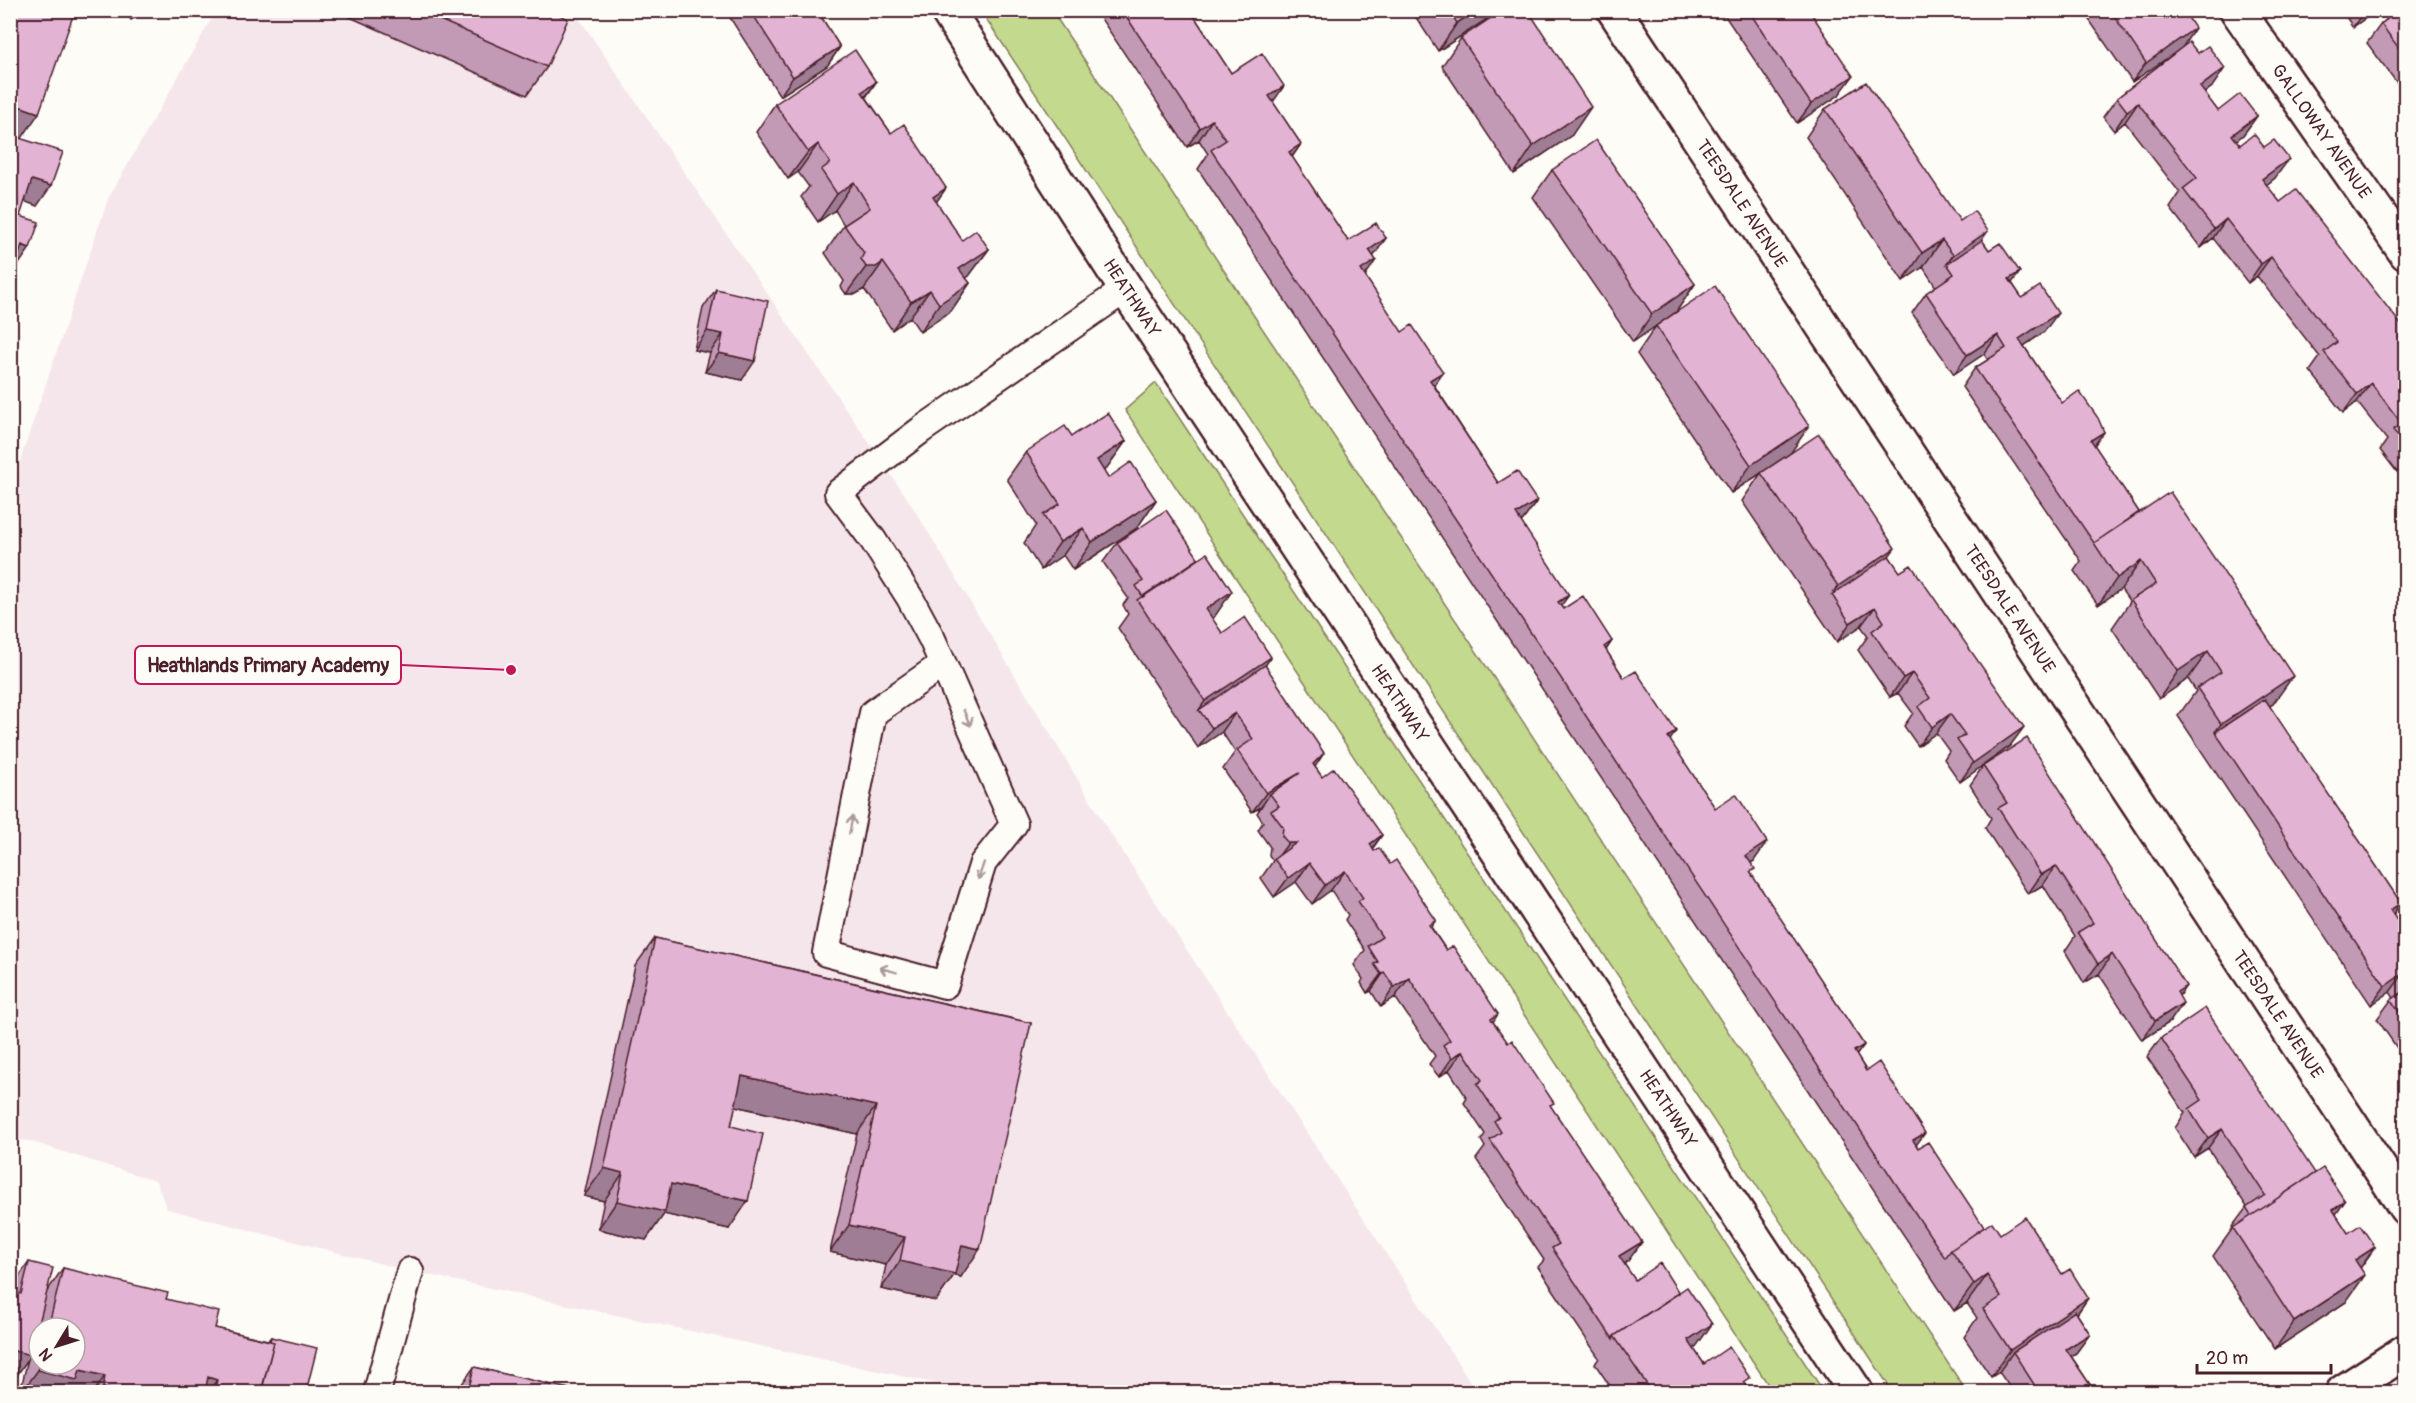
<svg xmlns="http://www.w3.org/2000/svg" width="2416" height="1403" font-family="Pangolin,sans-serif">
<style>
.built{fill:#f5e6ec}
.green{fill:#c3d98e;stroke:#867c5c;stroke-width:1.5}
.lines{fill:none;stroke-linecap:round;stroke-linejoin:round}
.service-casing{stroke:#4a1f2b;stroke-width:30}
.minor-casing{stroke:#4a1f2b;stroke-width:38}
.tertiary-casing{stroke:#4a1f2b;stroke-width:38}
.service{stroke:#fdfcf7;stroke-width:26}
.minor{stroke:#fdfcf7;stroke-width:33}
.tertiary{stroke:#fdfcf7;stroke-width:33}
.wall{fill:#c39ab5;stroke:#4a1f2b;stroke-width:1.5;fill-rule:evenodd}
.shaded-wall{fill:#9f7d94;stroke:#4a1f2b;stroke-width:1.5}
.building{fill:#e3b3d3;stroke:#4a1f2b;stroke-width:1.5}
.oneway{stroke:#ac999b}
.labels{text-anchor:middle;dominant-baseline:central;stroke-width:6;stroke-linejoin:round;paint-order:stroke}
.street-label{font-size:18px;fill:#4a1f2b;stroke:#fdfcf7}
.leader{fill:none;stroke:#c2185b;stroke-width:2}
.callout-dot{fill:#c2185b;stroke:#fdfcf7;stroke-width:2}
.callout{fill:#fdfcf7;stroke:#c2185b;stroke-width:2}
.callout-label{font-size:20px;text-anchor:middle;font-weight:bold;fill:#4a1f2b}
</style>
<rect width="100%" height="100%" fill="#fdfcf7"/>
<filter id="ink" filterUnits="userSpaceOnUse"><feTurbulence type="fractalNoise" baseFrequency=".0167" numOctaves="2"/><feDisplacementMap in="SourceGraphic" scale="12" xChannelSelector="R" yChannelSelector="G"/><feConvolveMatrix kernelMatrix="1 2 1 2 8 2 1 2 1" color-interpolation-filters="sRGB"/></filter>
<g filter="url(#ink)">
<path class="built" d="M216,11H574L911,504L1112,836L1477,1392H976L410,1271L167,1209L156,1181L29,1141L11,1139V488L108,199Z"/>
<path class="green" d="M981,11H1052L1967,1392H1893Z
M1156,383L1824,1392H1773L1125,410Z"/>
<g class="lines">
<g class="service-casing">
<path id="service" d="M943,664L873,713L826,953L945,985L983,863L1014,824L932,639L910,598L873,540L838,493L921,430L1126,289
M377,1392L410,1271"/>
</g>
<g class="minor-casing">
<g id="minor">
<path id="s1" d="M1614,10L2406,1208"/>
<path id="s2" d="M2237,10L2406,253"/>
<path d="M2343,1392L2406,1351"/>
</g>
</g>
<g class="tertiary-casing">
<g id="tertiary">
<path id="s3" d="M947,10L1126,289L1856,1392"/>
</g>
</g>
<use href="#service" class="service"/>
<use href="#minor" class="minor"/>
<use href="#tertiary" class="tertiary"/>
</g>
<path class="wall" d="M124,10H145L131,20Z
M344,10H550L547,67L527,95L343,14Z
M725,10H817L840,47L827,66L780,96Z
M1086,10H1190L1231,73L1273,102L1301,144L1292,157L1348,241L1386,238L1373,256L1365,276L1434,385L1498,483L1537,501L1523,520L1521,522L1561,606L1563,609L1612,641L1606,650L1624,678L1670,741L1715,808L1754,861L1751,863V874L1864,1045L1856,1055L1916,1145L1984,1227L2000,1234L2062,1274L2088,1298L2077,1314L2090,1334L2076,1353L2071,1356L2095,1392H2013L1999,1372L1991,1377L1964,1337L1977,1318L1967,1303L1954,1311L1198,169L1208,154L1199,140L1187,147L1096,11L1090,16Z
M1411,10H1492L1487,19L1438,51Z
M1721,10H1809L1839,95L1797,123Z
M2183,10L2182,47L2212,87L2204,93L2218,111L2257,116L2243,135L2236,140L2240,145L2275,178L2266,185L2280,202L2406,331V466L2397,472L2380,450L2387,440L2357,402L2343,413L2310,371L2320,357L2257,276L2248,283L2213,238L2201,248L2170,208L2180,193L2125,122L2114,131L2103,117L2117,98L2180,49L2132,82L2083,11Z
M2341,10H2377L2353,27Z
M2381,10H2406V95L2367,43L2381,24L2387,19Z
M1461,38L1572,135L1514,174L1442,66Z
M876,82L866,97L891,133L946,188L936,202L962,240L989,249L969,276L966,278L970,283L951,311L920,332L910,317L892,330L864,289L856,294H846L841,287L844,281L825,253L844,225L835,210L818,222L801,197L809,187L798,172L788,179L756,132L775,104Z
M1825,109L1982,240L2012,283L2044,332L2024,346L2062,403L2104,432L2094,445L2139,512L2273,704L2269,706L2401,903L2393,915L2406,934V1061L2377,1019L2391,1000L2394,998L2390,992L2371,1005L2178,716L2196,691L2188,679L2159,699L2112,628L2130,602L2121,589L2098,605L2074,571L2081,561L1962,387L1975,368L1988,360L1984,354L1954,374L1912,313L1926,293L1936,287L1923,267L1903,281L1806,137Z
M1552,170L1695,284L1676,312L1633,342L1533,197Z
M716,289L742,380L705,372L710,353L694,350L703,308Z
M1656,326L1790,453L1889,556L2010,746L1960,782L1944,759L1949,751L1936,733L1918,746L1904,726L1913,713L1898,693L1890,697L1858,650L1868,636L1861,626L1837,642L1742,501L1761,473L1731,493L1637,354Z
M1072,436L1126,441L1106,469L1103,471L1108,478L1156,500L1137,528L1073,570L1063,555L1041,570L1024,543L1036,525L1007,479L1026,452Z
M1117,543L1212,619L1222,633L1265,665L1315,767L1322,777L1382,835L1373,848L1374,851L1390,864L1436,920L1431,927L1446,950L1498,1014L1493,1022L1551,1107L1628,1261L1624,1264L1635,1280L1694,1349L1704,1364L1745,1384L1751,1392H1614L1595,1364L1599,1358L1538,1267L1544,1260L1476,1159L1485,1147L1481,1140L1485,1134L1464,1103L1467,1098L1449,1070L1439,1077L1429,1064L1435,1056L1395,997L1381,1007L1371,991L1367,993L1361,983L1363,979L1354,965L1365,950L1345,920L1348,915L1331,890L1312,904L1296,882L1274,897L1261,878L1273,861L1269,855L1270,847L1258,830L1263,822L1257,813L1261,807L1252,812L1223,769L1235,752L1222,732L1198,748L1118,628L1128,614L1123,605L1128,598L1103,562Z
M1983,766L2179,996L2170,1022L2142,1040L2099,974L2084,983L2065,951L2075,936L2043,885L2028,894L1985,828L1991,818L1970,785Z
M655,938L1031,1023L961,1277L954,1275L936,1301L881,1289L886,1265L830,1252L857,1134L735,1106L731,1126L729,1229L664,1214L646,1240L598,1229L604,1201L584,1196L635,966Z
M2161,1038L2336,1215L2348,1233L2375,1247L2360,1268L2346,1302L2275,1349L2213,1256L2233,1228L2232,1227L2247,1207L2208,1148L2194,1157L2175,1128L2185,1113L2147,1057Z
M29,1262L48,1290L63,1268L166,1299L215,1328L268,1340L271,1337L306,1392H20L28,1359L17,1375L13,1292L16,1281ZM39,1328H75V1364H39Z
M474,1367L582,1392H456Z"/>
<path class="shaded-wall" d="M137,10H145L131,20Z
M1477,10H1492L1487,19L1438,51L1457,23Z
M2365,10H2377L2353,27Z
M2195,28L2182,48L2132,82L2146,63Z
M840,47L827,66L780,96L793,77Z
M2225,68L2212,87L2186,107L2200,87Z
M1853,76L1839,95L1797,123L1811,104Z
M876,82L857,109L862,92Z
M1284,86L1271,105L1269,96Z
M10,103L39,113L20,141L10,137Z
M2138,103L2125,122L2114,131L2127,111Z
M1591,107L1572,135L1514,174L1533,146Z
M2257,116L2243,135L2219,154L2232,135Z
M1212,120L1199,140L1187,147L1200,128Z
M818,144L798,172L788,179L808,152Z
M1301,144L1287,164L1289,152Z
M2289,159L2275,178L2249,199L2262,179Z
M32,180L51,186L37,206L18,199Z
M854,182L835,210L818,222L837,194Z
M946,188L927,215L933,197Z
M2226,219L2213,238L2201,248L2214,229Z
M1988,231L1968,259L1947,264L1953,255Z
M1386,238L1373,257L1369,250Z
M1942,240L1923,267L1903,281L1922,253Z
M22,245L30,248L17,267L10,265Z
M989,249L969,276L940,296L959,269Z
M2271,257L2257,276L2248,283L2261,264Z
M1376,260L1363,279L1361,270Z
M883,262L864,289L856,294H846L866,267Z
M2020,272L2006,291L2009,279Z
M970,283L951,311L920,332L939,304Z
M1695,284L1676,312L1633,342L1652,314Z
M930,290L910,317L892,330L911,302Z
M2058,313L2044,332L2006,358L2019,339Z
M707,331L723,334L710,353L694,350Z
M1998,335L1984,354L1954,374L1967,355Z
M719,353L755,361L742,380L705,372Z
M1443,372L1430,391V380Z
M2371,383L2357,402L2343,413L2357,394Z
M1809,426L1790,454L1731,493L1751,465Z
M2104,432L2090,451L2091,440Z
M1126,441L1106,469L1077,488L1097,460Z
M2406,461V466L2397,472Z
M1156,500L1137,528L1073,570L1092,542Z
M1537,501L1523,520L1503,533L1516,514Z
M1083,528L1063,555L1041,570L1060,542Z
M1895,548L1875,575L1832,595L1838,586Z
M2141,561L2121,589L2098,605L2117,578Z
M1232,591L1213,619L1186,637L1206,609Z
M1569,595L1555,614L1558,602Z
M1875,607L1861,626L1837,642L1850,623Z
M1612,641L1599,660L1604,647Z
M2208,651L2188,679L2159,699L2178,671Z
M1271,657L1252,685L1199,710L1205,701Z
M1912,673L1898,693L1890,697L1903,678Z
M2293,676L2273,704L2220,739L2215,732L2221,724Z
M1235,713L1222,732L1198,748L1212,728Z
M1950,714L1936,733L1918,746L1932,727Z
M2024,727L2010,746L1960,782L1973,763Z
M1676,731L1663,751L1668,737Z
M1324,753L1311,773L1313,764Z
M1300,773L1270,794L1261,807L1252,812L1266,793Z
M1382,835L1368,854L1370,844Z
M1767,842L1754,861L1732,875L1746,856Z
M1288,843H1296L1275,861Z
M1309,863L1296,882L1274,897L1288,878Z
M2056,866L2043,885L2028,894L2041,875Z
M1345,871L1331,890L1312,904L1325,885Z
M2401,903L2387,922L2390,910Z
M2112,954L2099,974L2084,983L2098,964Z
M1384,972L1371,991L1367,993L1381,974Z
M2404,973L2390,992L2371,1005L2385,986Z
M1409,978L1395,997L1381,1007L1394,987Z
M2186,986L2172,1006L2177,992Z
M2183,1003L2170,1022L2142,1040L2155,1021Z
M1864,1045L1850,1064L1854,1051Z
M1463,1051L1449,1070L1439,1077L1452,1058Z
M742,1076L876,1106L857,1134L723,1103Z
M2222,1129L2208,1148L2194,1157L2208,1138Z
M1925,1133L1911,1152L1913,1140Z
M604,1168L623,1173L604,1201L584,1196Z
M671,1184L748,1201L729,1229L664,1214L646,1240L598,1229L617,1201Z
M2345,1201L2326,1229L2333,1210Z
M849,1225L905,1237L886,1265L830,1252Z
M1642,1242L1628,1261L1606,1276L1619,1256Z
M962,1245L980,1249L961,1277L954,1275L936,1301L881,1289L900,1261Z
M2375,1247L2356,1274L2355,1260Z
M1987,1275L1967,1303L1954,1311L1974,1284Z
M2365,1275L2346,1302L2275,1349L2294,1322Z
M2088,1298L2069,1325L2013,1352L1999,1372L1991,1377L2010,1350Z
M1712,1324L1693,1351L1688,1340Z
M2090,1334L2076,1353L2053,1368L2066,1349Z
M10,1350L31,1355L17,1375L10,1373Z
M38,1370H80L105,1376L94,1392H22Z
M208,1377L217,1380L208,1392H198Z
M259,1385L276,1389L273,1392H254Z
M103,1388L122,1392H99Z
M145,1388L160,1392H142Z"/>
<path class="building" d="M14,10H75L39,113L10,103V20Z
M417,10H550L568,19L547,67Z
M750,10H817L840,47L793,77Z
M1122,10H1190L1231,73L1262,53L1284,86L1269,96L1301,144L1289,152L1348,241L1376,223L1386,238L1369,250L1376,260L1361,270L1402,332L1412,325L1443,372L1430,380L1498,483L1517,471L1537,501L1516,514L1569,595L1558,602L1563,609L1583,596L1612,641L1604,647L1624,678L1636,671L1676,731L1668,737L1715,808L1736,794L1767,842L1746,856L1755,869L1750,872L1864,1045L1854,1051L1866,1071L1879,1062L1925,1133L1913,1140L1918,1148L1928,1142L1984,1227L1951,1250L1945,1258L1211,150L1226,140L1212,120L1200,128Z
M1449,10H1477L1457,23Z
M1503,10H1528L1591,107L1533,146L1461,38Z
M1748,10H1809L1853,76L1811,104Z
M2110,10H2183L2195,28L2146,63Z
M2399,10H2406V58L2381,24Z
M2189,42L2198,53L2208,46L2225,68L2200,87L2218,111L2240,94L2257,116L2232,135L2240,145L2254,134L2264,147L2274,140L2289,159L2262,179L2280,202L2296,190L2406,331V446L2393,430L2402,424L2371,383L2357,394L2324,352L2337,342L2271,257L2261,264L2226,219L2214,229L2183,189L2197,178L2138,103L2127,111L2117,98Z
M855,50L876,82L862,92L891,133L904,124L946,188L933,197L962,240L976,230L989,249L959,269L970,283L939,304L930,290L911,302L883,262L876,267H866L861,259L864,253L844,225L870,208L854,182L837,194L821,170L830,163L818,144L808,152L775,104Z
M1866,82L1960,221L1974,211L1988,231L1953,255L1942,240L1922,253L1825,109Z
M10,135L63,152L51,186L32,180L20,216L39,222L30,248L22,245L10,282Z
M1596,140L1695,284L1652,314L1552,170Z
M1982,240L1989,250L2000,243L2020,272L2009,279L2022,298L2040,286L2058,313L2019,339L2062,403L2079,391L2098,418L2104,432L2091,440L2139,512L2094,543L1975,368L2006,348L1998,335L1967,355L1926,293L1954,274L1947,264Z
M1715,286L1809,426L1751,465L1656,326Z
M716,289L768,301L755,361L719,353L723,334L707,331Z
M1108,413L1126,441L1097,460L1108,478L1131,462L1156,500L1092,542L1083,528L1060,542L1043,515L1060,504L1026,452L1065,426L1072,436Z
M1819,434L1895,548L1838,586L1761,473Z
M2170,492L2293,676L2221,724L2197,688L2221,672L2208,651L2178,671L2131,600L2156,584L2141,561L2117,578L2094,543Z
M1166,510L1199,559L1143,597L1136,586L1143,581L1117,543Z
M1207,553L1232,591L1206,609L1222,633L1245,617L1271,657L1205,701L1137,600Z
M1889,556L1900,572L1911,565L2024,727L1973,763L1957,740L1965,735L1950,714L1932,727L1918,707L1930,698L1912,673L1903,678L1872,631L1884,622L1875,607L1850,623L1832,595Z
M1265,665L1324,753L1313,764L1322,777L1334,768L1382,835L1370,844L1374,851L1379,848L1390,864L1396,860L1436,920L1429,925L1446,950L1453,946L1498,1014L1491,1019L1508,1043L1512,1040L1554,1103L1550,1105L1642,1242L1619,1256L1635,1280L1660,1263L1679,1293L1614,1336L1613,1339L1552,1248L1559,1244L1490,1140L1501,1132L1494,1121L1499,1117L1477,1084L1482,1080L1463,1051L1452,1058L1443,1045L1450,1040L1409,978L1394,987L1384,972L1381,974L1374,964L1378,962L1368,946L1382,937L1358,901L1363,898L1345,871L1325,885L1309,863L1288,878L1274,859L1296,843H1288L1282,836L1283,827L1271,811L1279,806L1270,794L1300,773L1266,793L1237,750L1253,739L1235,713L1212,728L1199,710Z
M2265,699L2401,903L2390,910L2406,934V976L2404,973L2385,986L2215,732Z
M2027,738L2186,986L2177,992L2183,1003L2155,1021L2112,954L2098,964L2078,932L2093,923L2056,866L2041,875L1998,808L2007,803L1983,766Z
M655,938L1031,1023L980,1249L962,1245L955,1274L900,1261L905,1237L849,1225L876,1106L742,1076L731,1126L763,1134L748,1201L671,1184L665,1212L617,1201L623,1173L604,1168Z
M2406,990V1022L2391,1000Z
M2205,1008L2315,1173L2251,1216L2246,1208L2265,1195L2222,1129L2208,1138L2200,1127L2189,1109L2202,1100L2161,1038Z
M2323,1168L2345,1201L2333,1210L2348,1233L2360,1225L2375,1247L2355,1260L2365,1275L2294,1322L2233,1228Z
M2025,1217L2062,1274L2070,1269L2088,1298L2010,1350L1983,1309L2001,1297L1987,1275L1974,1284L1951,1250L1992,1222L2000,1234Z
M29,1262L53,1268L31,1355L10,1350V1292L21,1294Z
M63,1268L168,1293L166,1299L219,1312L215,1328L274,1342L261,1392H214L217,1380L208,1377L205,1392H160L145,1388L144,1392H122L103,1388L105,1376L80,1370L77,1380L38,1370L40,1364H75V1328H48Z
M1687,1287L1712,1324L1688,1340L1704,1364L1729,1347L1750,1378L1744,1382L1751,1392H1652L1614,1336Z
M2075,1311L2090,1334L2066,1349L2095,1392H2039L2013,1352Z
M271,1337L317,1348L306,1392H275L276,1389L263,1386L274,1342L270,1341Z
M474,1367L582,1392H468Z"/>
<defs><path id="oneway-shaft" d="M-6 0H5M1.5-3L5.5 0L1.5 3" fill="none" stroke-width="1.6" stroke-linecap="round" stroke-linejoin="round" transform="scale(1.5)"/></defs>
<g class="oneway">
<use href="#oneway-shaft" transform="translate(967 718) rotate(66)"/>
<use href="#oneway-shaft" transform="translate(851 825) rotate(-79)"/>
<use href="#oneway-shaft" transform="translate(981 871) rotate(109)"/>
<use href="#oneway-shaft" transform="translate(888 970) rotate(-165)"/>
</g>
</g>
<g class="labels">
<g class="street-label">
<text stroke="none"><textPath href="#s2" startOffset="148">GALLOWAY AVENUE</textPath></text>
<text stroke="none"><textPath href="#s1" startOffset="232">TEESDALE AVENUE</textPath></text>
<text stroke="none"><textPath href="#s3" startOffset="342">HEATHWAY</textPath></text>
<text stroke="none"><textPath href="#s1" startOffset="718">TEESDALE AVENUE</textPath></text>
<text stroke="none"><textPath href="#s3" startOffset="828">HEATHWAY</textPath></text>
<text stroke="none"><textPath href="#s1" startOffset="1204">TEESDALE AVENUE</textPath></text>
<text stroke="none"><textPath href="#s3" startOffset="1314">HEATHWAY</textPath></text>
</g>
</g>
<path class="leader" d="M511 670L401 665"/>
<circle class="callout-dot" cx="511" cy="670" r="6"/>
<rect class="callout" x="135" y="646" width="266" height="38" rx="6"/>
<g class="callout-label">
<text x="268" y="672">Heathlands Primary Academy</text>
</g>
<rect width="2416" height="1403" fill="none" stroke="#fdfcf7" stroke-width="36"/>
<rect x="18" y="18" width="2380" height="1367" fill="none" stroke="#4a1f2b" stroke-width="2" filter="url(#ink)"/>
<g transform="translate(57 1346) rotate(232)"><circle r="28" fill="#fdfcf7" stroke="#b5a4a5" stroke-width="1.5"/>
<path d="M0-4.5L10 22L0 15L-10 22Z" fill="#4a1f2b"/>
<text y="-9" font-size="16" font-weight="bold" text-anchor="middle" fill="#4a1f2b">N</text>
</g>
<path d="M2197 1364v9h134v-9" fill="none" stroke="#4a1f2b" stroke-width="3"/>
<text x="2206" y="1364" font-size="18" fill="#4a1f2b" stroke="#fdfcf7" stroke-width="4.5" paint-order="stroke">20 m</text>
</svg>
